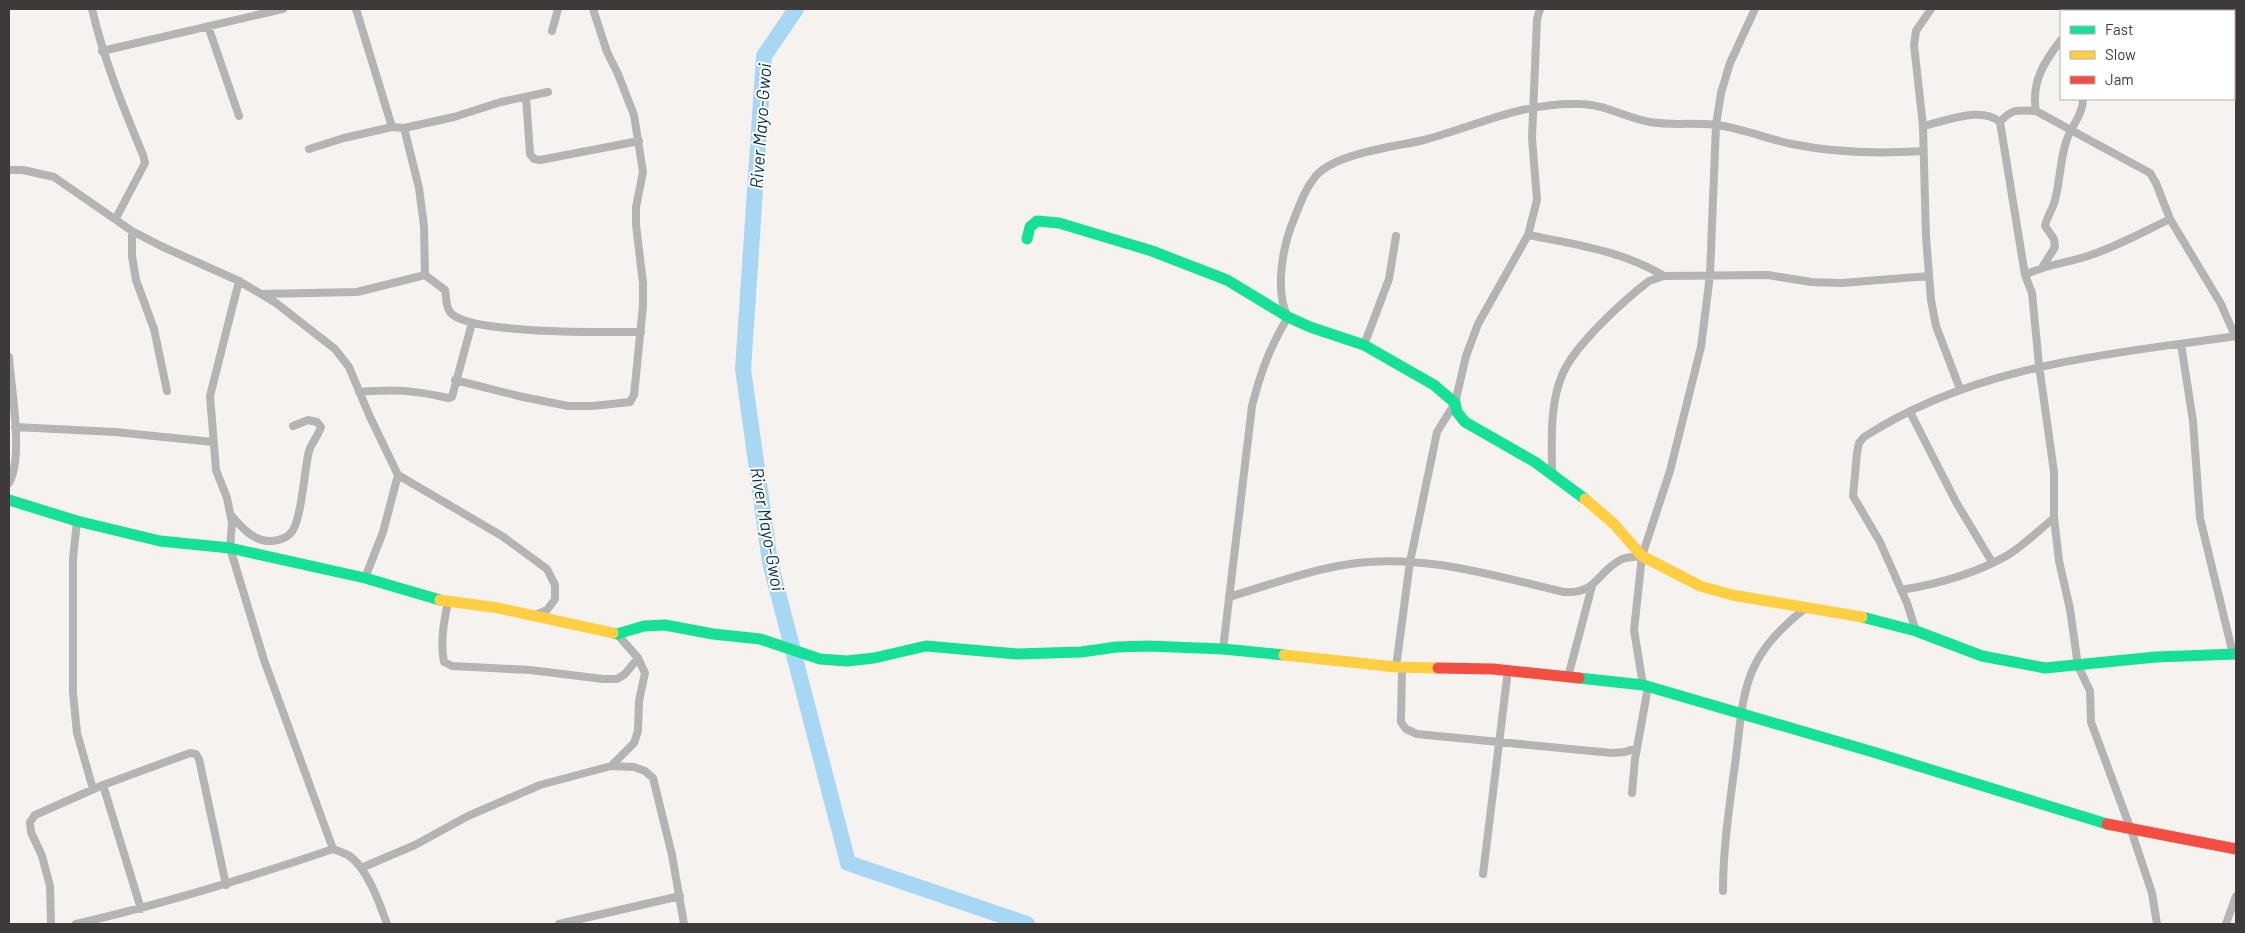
<svg xmlns="http://www.w3.org/2000/svg" width="2245" height="933" font-family="Barlow,sans-serif">
<style>
.lines{fill:none;stroke-linecap:round;stroke-linejoin:round}
.river{stroke:#a8d7f4;stroke-width:16}
.street{stroke:#b5b3b3;stroke-width:8}
.fast{stroke:#16e098;stroke-width:11}
.slow{stroke:#ffcf43;stroke-width:11}
.jam{stroke:#f24e42;stroke-width:11}
.labels{text-anchor:middle;dominant-baseline:central;stroke-width:4;stroke-linejoin:round;paint-order:stroke}
.water-label{font-size:18px;font-style:italic;fill:#063045;stroke:#fff}
</style>
<rect width="100%" height="100%" fill="#f6f2f0"/>
<g class="lines">
<path class="river" d="M796,9L764,56L743,369L770,562L848,863L1027,924"/>
<path class="street" d="M92,9C104,60 123,107 143,155L145,163L116,218
M356,9L392,127
M1931,9L1916,31L1914,45L1923,126L1926,237L1931,300L1936,326L1960,389
M2217,9L2219,11
M2076,11L2077,9
M2234,24L2236,26
M208,26L239,116
M552,31L558,9
M102,51L283,9
M526,97L530,154L534,159L540,160L639,141
M2036,111C2031,82 2044,62 2061,40
M2000,122C2012,108 2019,110 2036,111L2150,173L2156,183L2170,219L2221,304L2235,336
M1923,126C1946,121 1981,106 2000,122L2025,275L2032,293L2039,365L2054,472V518L2059,561L2070,609L2078,666L2090,691L2091,722L2131,830L2152,893L2157,924
M404,128L419,188L424,226L425,275
M309,149L344,138L392,127L404,128L454,117L501,102L548,92
M9,170H23L54,177L132,231L161,246L239,281L276,303L335,349L349,367L370,417L398,475L502,536L547,569L555,585V599L547,610L536,615
M132,231V256L136,280L154,329L167,391
M1528,235C1574,244 1623,251 1664,276
M2043,266L2055,247L2054,239L2045,226C2047,216 2053,209 2055,200C2060,181 2060,161 2066,142C2071,126 2083,115 2083,99
M2025,275C2049,263 2064,264 2088,256C2116,247 2143,232 2170,219
M239,281L210,396L216,470L227,498L232,523L230,548L264,660L333,849C338,851 344,853 348,855C367,867 380,904 387,924
M261,294L357,292L425,275L445,290C447,298 445,309 453,315C479,334 603,332 641,332
M2181,344L2193,421L2200,518L2233,654
M1364,345L1389,279L1396,236
M9,357C11,388 24,457 9,483
M455,380L523,397L568,406H593L630,402L634,395L643,306V283L636,225V207L643,172L634,115L618,74L607,52L593,9
M359,392C395,389 413,390 448,398L452,397L472,323
M1910,412L1956,502L1992,562
M15,427L115,432L213,442
M1552,475C1552,442 1549,404 1563,373C1576,344 1623,301 1649,281L1664,276L1768,275L1811,282L1842,283L1929,276
M231,515C242,528 254,542 272,541C279,540 285,539 290,534C302,522 304,470 309,451C312,442 318,436 321,427L317,422L308,420L293,426
M77,521L73,559V693L77,733L93,789
M365,578L383,532L398,475
M1901,590C1938,584 1975,574 2008,555C2024,545 2039,530 2054,518
M1229,597C1269,585 1309,570 1350,564C1422,553 1494,576 1564,592C1598,594 1596,572 1622,559C1628,557 1636,557 1642,556
M448,602C444,621 440,642 444,662L452,666L530,670L603,679H617L625,674L638,658
M1916,631L1907,603L1880,542L1853,496L1857,453L1859,443L1864,437C1976,364 2108,355 2236,336
M1223,649L1252,406C1261,371 1270,347 1288,317C1274,291 1283,245 1294,219C1300,204 1305,189 1315,177C1334,153 1395,147 1424,140C1477,126 1522,102 1579,104C1604,104 1626,118 1650,122C1672,126 1694,122 1716,125C1742,128 1767,139 1792,144C1836,153 1878,154 1923,151
M1396,667L1410,562L1437,432L1455,403L1466,356L1478,324L1528,235L1537,200L1532,138L1537,19L1540,9
M1402,667L1401,722L1406,729L1417,734L1612,753L1625,752L1637,748
M1568,677L1592,586
M1643,685L1634,630L1642,556L1670,471L1701,347L1710,275L1716,125L1721,93L1730,63L1755,9
M611,766L634,743L638,731L639,701L645,673L638,658L617,634
M103,785L141,909
M1632,793L1635,759L1648,687
M361,868L415,845L468,816L540,785L611,766L634,767L645,771L653,778L672,855L684,924
M1483,874L1508,670
M1723,891C1723,846 1730,802 1736,757C1740,727 1741,691 1756,663C1768,640 1786,623 1807,607
M51,924L50,886L42,856L31,832L30,822L35,815L103,785L190,753L196,754L199,759L226,885
M76,924C163,904 248,878 333,849
M559,924L680,896
M2226,924L2236,896"/>
<path class="fast" d="M1027,239L1030,227L1037,221L1059,223L1152,251L1227,280L1288,317L1310,327L1364,345L1434,385L1455,403L1457,412L1465,422L1535,462L1585,499
M9,500L77,521L160,541L230,548L365,578L440,600
M1862,617L1916,631L1982,656L2045,668L2156,657L2236,654
M613,633L617,634L644,626L665,625L713,634L760,639L820,659L847,661L874,658L926,646L1017,654L1081,652L1117,647L1148,646L1223,649L1284,655
M1579,678L1643,685L1873,752L2107,824"/>
<path class="slow" d="M1585,499L1614,524L1642,556L1700,586L1732,595L1862,617
M440,600L498,608L613,633
M1284,655L1396,667L1438,668"/>
<path class="jam" d="M1438,668L1493,669L1579,678
M2107,824L2236,849"/>
</g>
<g class="labels">
<g class="water-label">
<text transform="translate(760 126) rotate(-86)">River Mayo-Gwoi</text>
<text transform="translate(768 529) rotate(80)">River Mayo-Gwoi</text>
</g>
</g>
<rect width="2245" height="933" fill="none" stroke="#3d3a39" stroke-width="20"/>
<rect x="2060" y="10" width="175" height="90" fill="#ffffff" stroke="#b1b0b0"/>
<rect x="2070" y="26" width="25" height="8" fill="#16e098" stroke="#b1b0b0"/>
<text x="2105" y="35" font-size="15" fill="#3d3a39">Fast</text>
<rect x="2070" y="51" width="25" height="8" fill="#ffcf43" stroke="#b1b0b0"/>
<text x="2105" y="60" font-size="15" fill="#3d3a39">Slow</text>
<rect x="2070" y="76" width="25" height="8" fill="#f24e42" stroke="#b1b0b0"/>
<text x="2105" y="85" font-size="15" fill="#3d3a39">Jam</text>
</svg>
